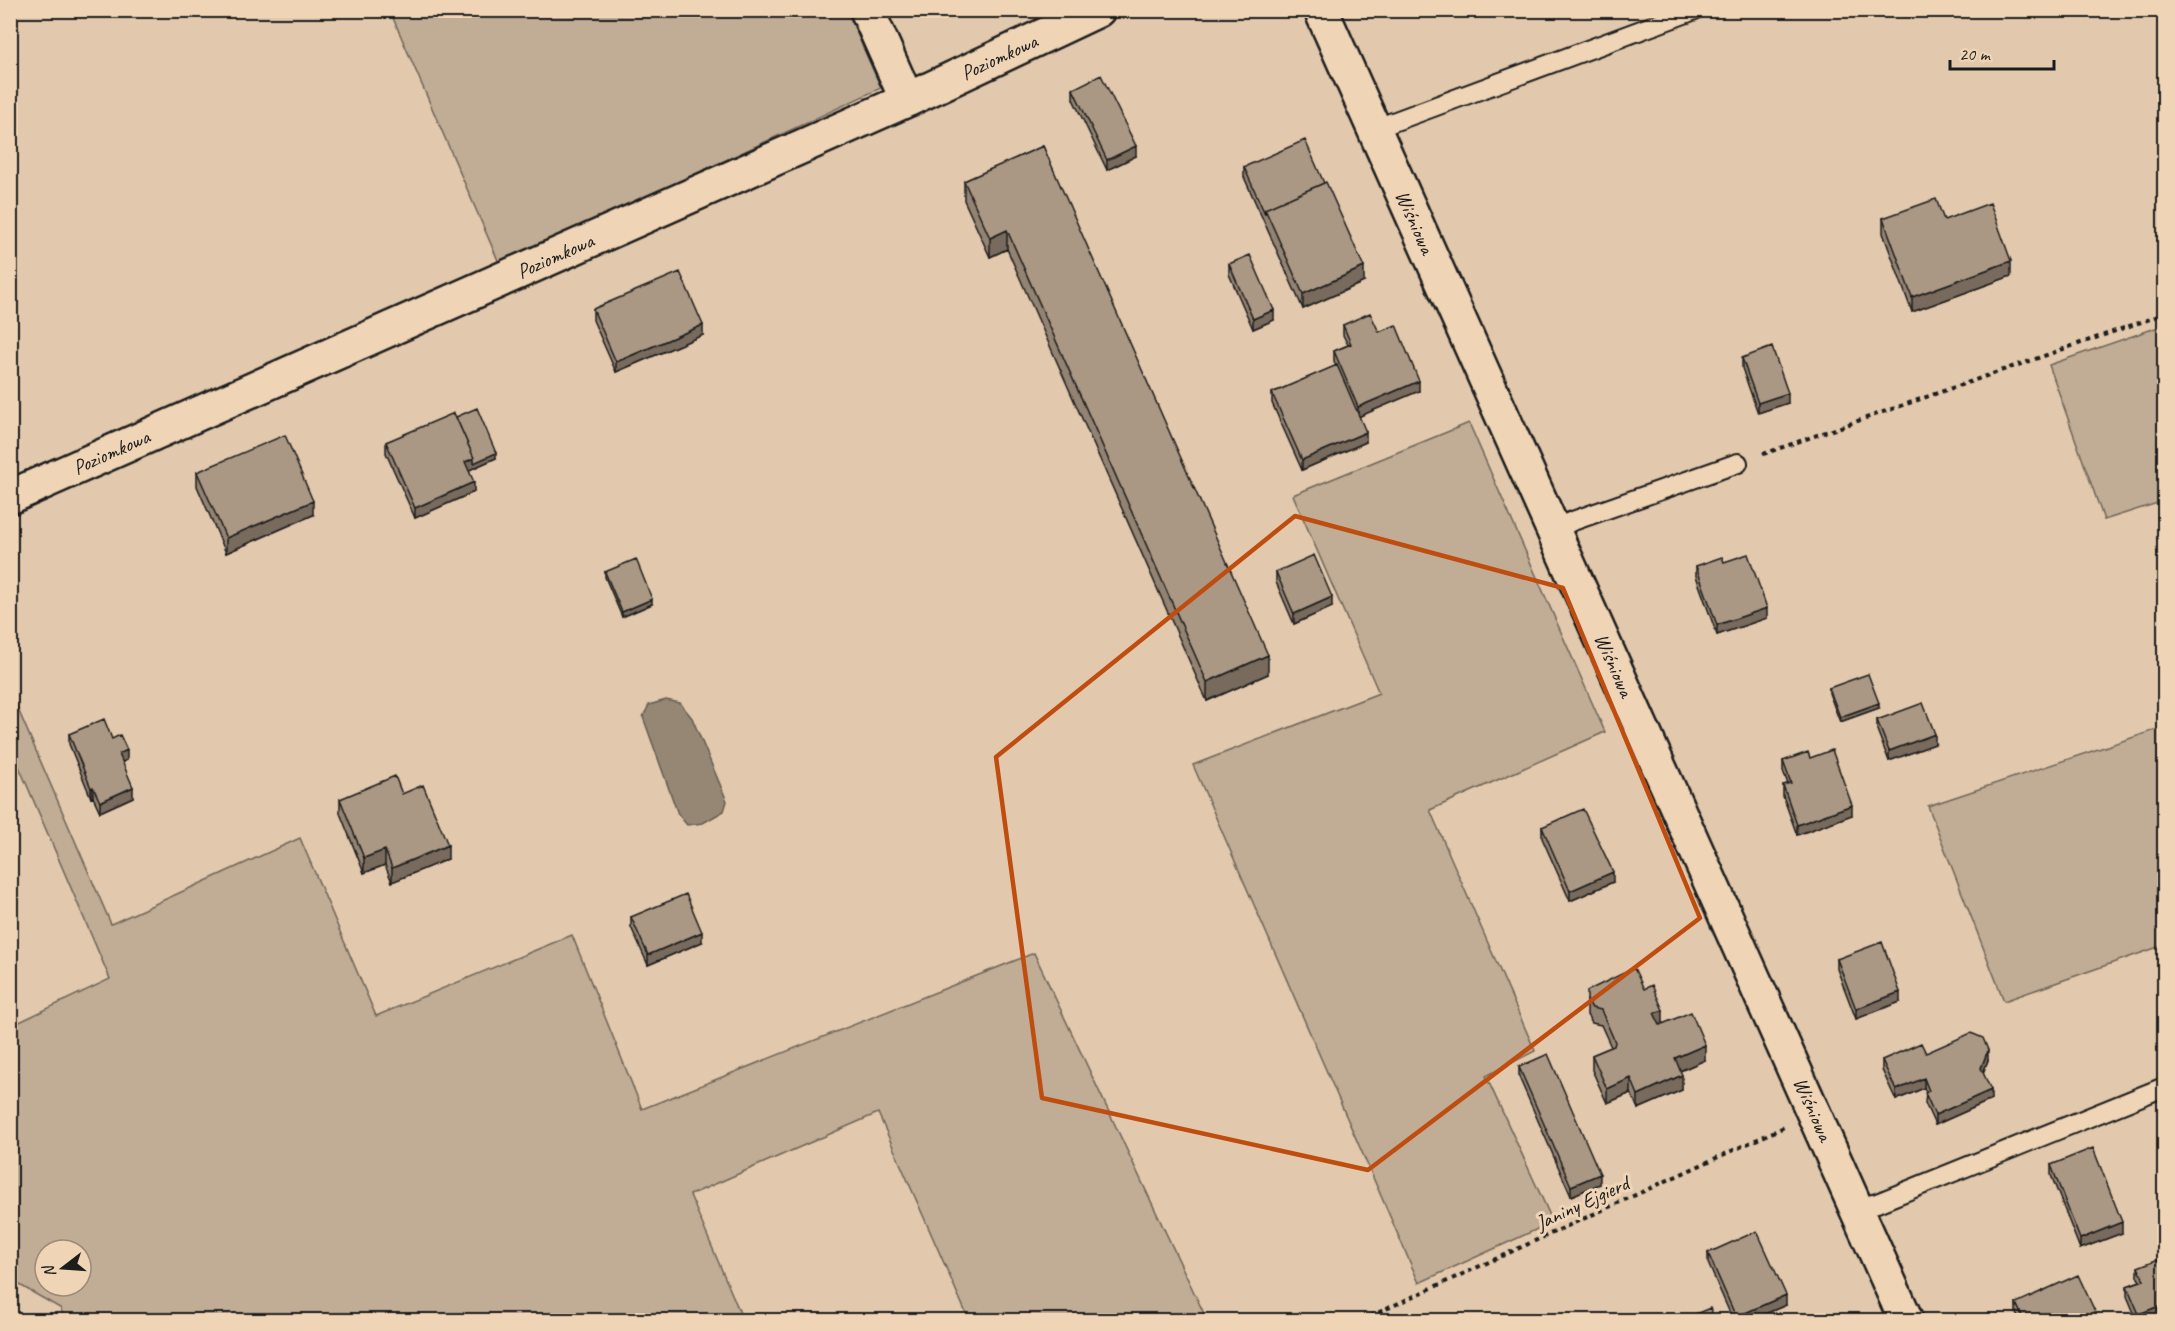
<svg xmlns="http://www.w3.org/2000/svg" width="2175" height="1331" font-family="Caveat,sans-serif">
<style>
.green{fill:#c1ac95;stroke:#6e6458;stroke-width:1.5;fill-rule:evenodd}
.water{fill:#968775;stroke:#655c51;stroke-width:1.5}
.lines{fill:none;stroke-linecap:round;stroke-linejoin:round}
.service-casing{stroke:#1c1c1c;stroke-width:22}
.minor-casing{stroke:#1c1c1c;stroke-width:38}
.path{stroke:#1c1c1c;stroke-width:4;stroke-dasharray:4.5 4.5;stroke-linecap:butt}
.service{stroke:#efd4b6;stroke-width:18}
.minor{stroke:#efd4b6;stroke-width:33}
.wall{fill:#938372;stroke:#1c1c1c;stroke-width:1.5}
.shaded-wall{fill:#786a5c;stroke:#1c1c1c;stroke-width:1.5}
.building{fill:#ab9884;stroke:#1c1c1c;stroke-width:1.5}
.marked{fill:none;stroke:#bf4d0f;stroke-width:4.5;stroke-linejoin:round}
.labels{text-anchor:middle;dominant-baseline:central;stroke-width:6;stroke-linejoin:round;paint-order:stroke}
.street-label{font-size:21px;fill:#1c1c1c;stroke:#efd4b6}
</style>
<rect width="100%" height="100%" fill="#e2c9ad"/>
<filter id="ink" filterUnits="userSpaceOnUse"><feTurbulence type="fractalNoise" baseFrequency=".0167" numOctaves="2"/><feDisplacementMap in="SourceGraphic" scale="12" xChannelSelector="R" yChannelSelector="G"/><feConvolveMatrix kernelMatrix="1 2 1 2 8 2 1 2 1" color-interpolation-filters="sRGB"/></filter>
<g filter="url(#ink)">
<path class="green" d="M390,11H847L881,88L500,265Z
M2164,325V501L2104,520L2049,365Z
M1469,423L1605,732L1430,810L1535,1051L1486,1076L1553,1222L1419,1283L1193,765L1379,693L1293,495Z
M11,693L111,924L300,838L376,1016L572,935L642,1109L1034,953L1207,1320H969L878,1113L690,1195L743,1320H66L60,1308L11,1280V1217L14,1215L10,1205L11,1026L110,979L11,748ZM45,1250H81V1286H45Z
M2164,727V945L2004,1001L1928,806Z"/>
<path class="water" d="M666,700L680,703L692,718L727,801L724,811L703,823L687,825L678,814L643,717L649,705Z"/>
<g class="lines">
<g class="service-casing">
<path id="service" d="M1374,129L1695,10
M1554,532L1570,522L1738,463
M1857,1208L1877,1203L2164,1087"/>
</g>
<g class="minor-casing">
<path id="minor" d="M867,10L907,100
M1321,10L1906,1320
M10,497L907,100L1098,10"/>
</g>
<path class="path" d="M1763,454L2164,314
M1362,1320L1784,1127"/>
<use href="#service" class="service"/>
<use href="#minor" class="minor"/>
</g>
<path class="wall" d="M1073,89L1136,156L1107,170L1073,99Z
M1043,146L1268,674L1207,701L1007,249L990,257L964,200V181Z
M1244,167L1364,282L1303,309L1244,177Z
M1883,218L1944,220L2011,276L1912,312L1883,233Z
M1229,264L1274,320L1253,329L1229,274Z
M593,309L703,335L616,372L593,320Z
M1343,325L1379,332L1419,391L1359,416L1366,442L1302,470L1272,403V393L1336,366L1334,361V351L1348,345L1343,335Z
M1742,358L1788,403L1758,413L1742,368Z
M456,417L496,458L469,470L474,492L415,518L386,453V442Z
M197,472L313,515L226,553L197,486Z
M1724,562L1767,618L1717,635L1696,576V566Z
M605,572L652,604L622,617L605,577Z
M1276,572L1332,607L1294,624L1276,582Z
M1829,688L1879,708L1840,722L1829,693Z
M1877,720L1935,744L1889,761L1877,730Z
M69,734L112,739L127,760L122,762L133,797L100,812L93,797L91,798L69,744Z
M1810,758L1852,815L1797,835L1783,796V785L1788,784L1783,771V761Z
M402,794L448,859L392,882L385,865L364,873L340,813V799Z
M1542,827L1613,882L1570,901L1542,838Z
M631,917L702,942L648,965L631,927Z
M1837,959L1900,1002L1856,1019L1837,969Z
M1644,989L1663,1024L1705,1060L1680,1071L1682,1090L1638,1109L1631,1093L1607,1103L1592,1070V1055L1611,1047L1601,1025L1592,1023L1587,1015V1000Z
M1926,1053L1988,1060L1983,1073L1991,1100L1935,1125L1925,1103L1926,1092L1924,1088L1896,1100L1882,1070V1060Z
M1519,1067L1600,1184L1571,1196L1519,1077Z
M2051,1165L2122,1233L2080,1249L2051,1175Z
M1708,1253L1786,1305L1751,1320H1733L1708,1263Z
M2138,1267L2164,1268L2148,1320H2137L2127,1296V1286L2140,1281L2138,1278Z
M2016,1303L2099,1320H2019L2016,1313Z"/>
<path class="shaded-wall" d="M926,10H935L926,15Z
M1136,146V156L1107,170V160Z
M1007,230V249L990,257V238Z
M2011,261V276L1912,312V297Z
M1364,267V282L1303,309V294Z
M1274,310V320L1253,329V319Z
M703,325V335L616,372V362Z
M1419,381V391L1358,417V407Z
M1788,393V403L1758,413V403Z
M1366,432V442L1302,470V460Z
M496,453V458L465,472V462L474,458Z
M474,482V492L415,518V508Z
M313,501V515L226,553V538Z
M1332,597V607L1294,624V614Z
M652,599V604L622,617V612Z
M1767,608V618L1717,635V625Z
M1268,655V674L1207,701V682Z
M1879,703V708L1840,722V717Z
M1935,734V744L1889,761V751Z
M127,750V760L119,764V754Z
M93,787V797L91,798V788Z
M133,787V797L100,812V802Z
M1852,805V815L1797,835V825Z
M448,845V859L392,882V868Z
M385,850V865L364,873V858Z
M1613,872V882L1570,901V891Z
M702,932V942L648,965V955Z
M1900,992V1002L1856,1019V1009Z
M1663,1010V1024L1654,1028V1013Z
M1705,1045V1060L1675,1073V1058Z
M1988,1050V1060L1981,1078V1068Z
M1682,1075V1090L1638,1109V1095Z
M1631,1078V1093L1607,1103V1089Z
M1924,1078V1088L1896,1100V1090Z
M1991,1090V1100L1935,1125V1115Z
M1600,1174V1184L1571,1196V1186Z
M2122,1222V1233L2080,1249V1239Z
M1786,1295V1305L1751,1320H1736V1317Z
M2164,1304V1314L2148,1320H2139V1314Z"/>
<path class="building" d="M1101,75L1136,146L1107,160L1073,89Z
M1305,140L1324,183L1265,209V214L1244,167Z
M1043,146L1268,655L1207,682L1007,230L990,238L964,181Z
M1326,182L1364,267L1303,294L1265,209Z
M1936,199L1944,220L1990,203L2011,261L1912,297L1883,218Z
M1250,255L1274,310L1253,319L1229,264Z
M680,272L703,325L616,362L593,309Z
M1370,313L1379,332L1396,325L1419,381L1358,407L1334,351L1351,344L1343,325Z
M1772,347L1788,393L1758,403L1742,358Z
M1337,365L1366,432L1302,460L1272,393Z
M477,408L496,453L474,463V458L456,417Z
M454,413L474,458L465,462L474,482L415,508L386,442Z
M285,435L313,501L226,538L197,472Z
M1748,554L1767,608L1717,625L1696,566L1722,557L1724,562Z
M1314,555L1332,597L1294,614L1276,572Z
M636,559L652,599L622,612L605,572Z
M1868,674L1879,703L1840,717L1829,688Z
M1923,703L1935,734L1889,751L1877,720Z
M104,719L112,739L120,735L127,750L119,754L133,787L100,802L93,787L91,788L69,734Z
M1832,750L1852,805L1797,825L1783,785L1791,783L1783,761L1808,752L1810,758Z
M395,776L402,794L423,785L448,845L392,868L385,850L364,858L340,799Z
M1583,809L1613,872L1570,891L1542,827Z
M686,894L702,932L648,955L631,917Z
M1882,942L1900,992L1856,1009L1837,959Z
M1634,968L1644,989L1652,985L1663,1010L1654,1013L1660,1025L1691,1012L1705,1045L1675,1058L1682,1075L1638,1095L1631,1078L1607,1089L1592,1055L1614,1046L1615,1042L1601,1010L1592,1008L1587,1000V991Z
M1971,1033L1983,1038L1988,1050L1981,1068L1991,1090L1935,1115L1925,1093L1929,1091L1924,1078L1896,1090L1882,1060L1921,1043L1926,1053Z
M1548,1054L1600,1174L1571,1186L1519,1067Z
M2093,1148L2122,1222L2080,1239L2051,1165Z
M1757,1231L1786,1295L1736,1317L1708,1253Z
M2161,1258L2164,1268V1304L2139,1314L2127,1286L2144,1280L2138,1267Z
M2078,1275L2099,1320H2024L2016,1303Z
M1710,1308L1715,1320H1681Z"/>
</g>
<path class="marked" d="M1295,516L1563,588L1700,918L1368,1170L1042,1098L996,757Z"/>
<g class="labels">
<g class="street-label">
<text transform="translate(999 57) rotate(-25)">Poziomkowa</text>
<text transform="translate(1415 222) rotate(66)">Wiśniowa</text>
<text transform="translate(555 256) rotate(-24)">Poziomkowa</text>
<text transform="translate(111 452) rotate(-24)">Poziomkowa</text>
<text transform="translate(1614 665) rotate(66)">Wiśniowa</text>
<text transform="translate(1813 1109) rotate(66)">Wiśniowa</text>
<text transform="translate(1582 1203) rotate(-25)">Janiny Ejgierd</text>
</g>
</g>
<rect width="2175" height="1331" fill="none" stroke="#efd4b6" stroke-width="36"/>
<rect x="18" y="18" width="2139" height="1295" fill="none" stroke="#1c1c1c" stroke-width="2" filter="url(#ink)"/>
<g transform="translate(63 1268) rotate(253)"><circle r="28" fill="#efd4b6" stroke="#9b8a78" stroke-width="1.5"/>
<path d="M0-4.5L10 22L0 15L-10 22Z" fill="#1c1c1c"/>
<text y="-9" font-size="16" font-weight="bold" text-anchor="middle" fill="#1c1c1c">N</text>
</g>
<path d="M1950 60v9h104v-9" fill="none" stroke="#1c1c1c" stroke-width="3"/>
<text x="1959" y="60" font-size="18" fill="#1c1c1c" stroke="#efd4b6" stroke-width="4.5" paint-order="stroke">20 m</text>
</svg>
